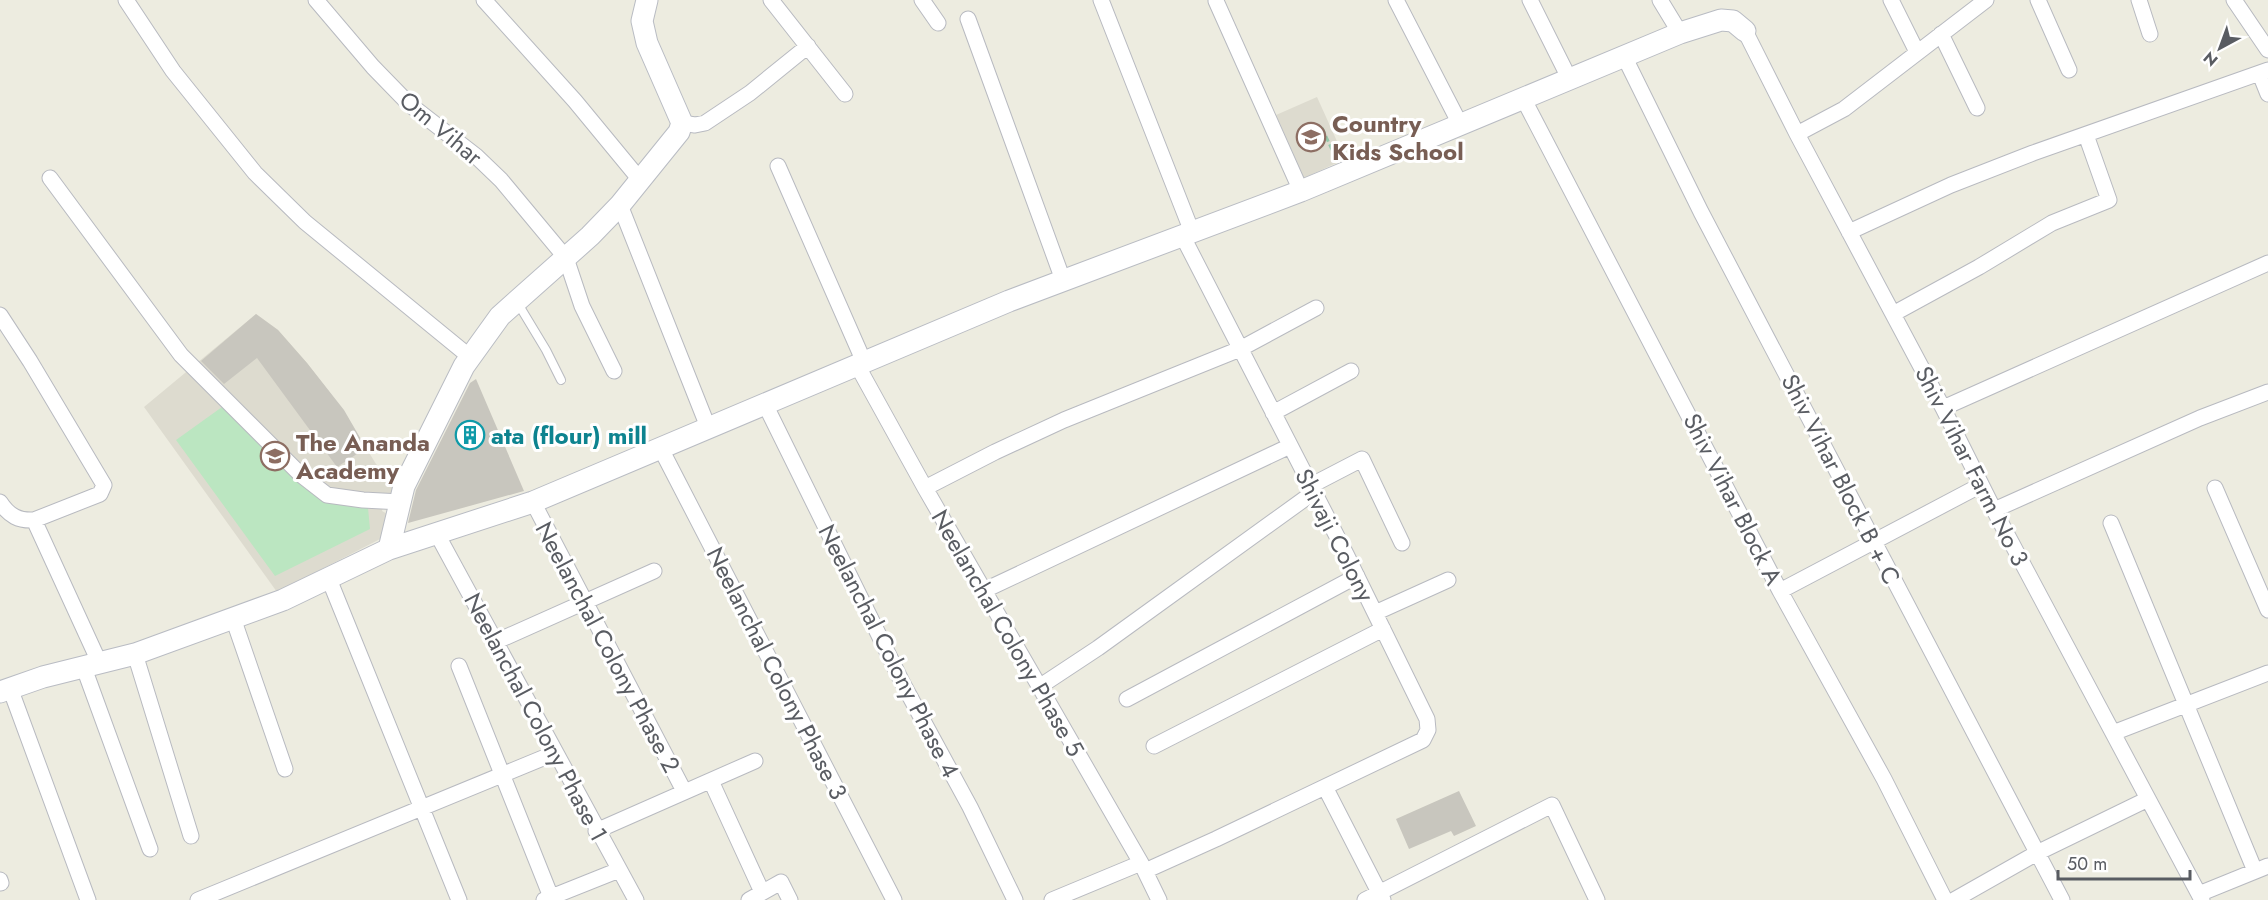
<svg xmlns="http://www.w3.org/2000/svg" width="2268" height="900" font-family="Jost,sans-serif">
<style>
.education{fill:#dddbcf}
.green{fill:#bbe6c1}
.building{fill:#c8c6be}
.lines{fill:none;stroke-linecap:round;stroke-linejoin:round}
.lane-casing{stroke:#b8bac0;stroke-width:10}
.street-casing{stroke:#b8bac0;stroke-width:17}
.secondary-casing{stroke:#b9bcc3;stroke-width:23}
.path{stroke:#94c7a9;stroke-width:3;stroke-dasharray:6 3;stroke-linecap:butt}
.lane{stroke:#fff;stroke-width:8}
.street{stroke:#fff;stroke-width:15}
.secondary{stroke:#fff;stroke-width:21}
.labels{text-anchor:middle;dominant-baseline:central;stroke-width:6;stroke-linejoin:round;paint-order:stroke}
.education-label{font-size:24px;font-weight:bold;fill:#785e54;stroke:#fff;text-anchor:start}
.street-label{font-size:24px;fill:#595c62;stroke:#fff}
.culture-label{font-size:24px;font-weight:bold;fill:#0d838f;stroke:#fff;text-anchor:start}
</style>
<rect width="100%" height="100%" fill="#edece0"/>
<path class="education" d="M1317,97L1345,159L1304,178L1276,115Z
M256,314L278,330L307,363L343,410L376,464L397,484L394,493L385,501L382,511L389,515L384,537L277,592L144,407Z"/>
<path class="green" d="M229,402L305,488L324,500L368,508L370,529L275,576L176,440Z"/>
<path class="building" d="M256,314L278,330L307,363L344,410L366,448L337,467L257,358L224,384L201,361Z
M476,379L524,491L408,523L416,490L470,383Z
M1459,791L1476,826L1454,836L1451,831L1409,849L1396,819Z"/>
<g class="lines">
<g class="lane-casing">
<path id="lane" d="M517,302L546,350L561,380"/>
</g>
<g class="street-casing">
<path id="street" d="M126,0L173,71L255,173L305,222L470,357
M316,0L373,67L409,104L476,156L501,180L566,258L582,306L614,371
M484,0L575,101L641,181
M771,0L845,94
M922,0L938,23
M1101,0L1192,232
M1396,0L1460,124
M1530,0L1569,78
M1660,0L1680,33
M1891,0L1917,52
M2038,0L2069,70
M2139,0L2150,34
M2234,0L2268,50
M1216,1L1301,191
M968,19L1063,280
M1745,31L1797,134L1943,408L1994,510L2202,900
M1941,34L1977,108
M1624,56L1701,212L2062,900
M2260,74L2268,94
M1523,98L1780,591L1884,779L1945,900
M682,123L695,125L705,123L750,93L808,46
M1797,134L1844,109L1986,0
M778,166L864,362
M50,178L181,355L300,474L327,495L363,500L401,502
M620,205L708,427
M1849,232L1951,185L2033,153L2268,70
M1893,314L1979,267L2052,223L2109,200L2086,135
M0,315L30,361L104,485L100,494L34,520
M857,365L925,488L1141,863L1159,900
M764,402L902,682L970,807L1015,900
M1943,408L2268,263
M1273,413L1351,371
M660,447L894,900
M1310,486L1362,459L1402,543
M925,488L995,452L1064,420L1240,349L1316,308
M2215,488L2268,610
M0,502C9,516 19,521 34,520L100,664
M533,502L684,791
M1994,510L2200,418L2268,392
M2111,523L2255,871
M437,534L636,900
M329,579L459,900
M985,590L1290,446
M1780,591L1981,485
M1375,613L1448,580
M233,618L285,769
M495,642L654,571
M135,654L191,836
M459,666L551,897
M84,668L150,849
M1039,687L1098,648L1314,492
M10,688L88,900
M1127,699L1357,576
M2113,733L2268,673
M1154,746L1383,629
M711,781L762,892
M1325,787L1383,900
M596,831L755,761
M1145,871L1216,839L1423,740L1428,730L1427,719L1346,554L1182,235
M0,880L1,883
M2199,894L2268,866
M198,900L555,753
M544,900L619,870
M749,900L781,882L790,900
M1052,900L1141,863
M1365,900L1552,805L1597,900
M1954,900L2037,853L2148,799"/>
</g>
<g class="secondary-casing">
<path id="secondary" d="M389,549L404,486L464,366L500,316L590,236L620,205L679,132L682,123L647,43L642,21L647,0
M0,692L43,677L135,654L283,600L389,549L533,502L1009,301L1301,191L1680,33L1721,20L1733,21L1745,31"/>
</g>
<path class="path" d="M1322,128L1335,156"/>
<use href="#lane" class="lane"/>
<use href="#street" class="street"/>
<use href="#secondary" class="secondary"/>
</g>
<defs>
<g id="school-ring" transform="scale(1.5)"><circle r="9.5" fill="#fff" stroke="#8d6e63" stroke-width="1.5"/><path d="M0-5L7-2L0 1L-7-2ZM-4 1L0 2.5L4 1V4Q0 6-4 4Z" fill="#8d6e63"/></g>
<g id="building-ring" transform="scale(1.5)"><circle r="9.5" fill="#fff" stroke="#0f9aa8" stroke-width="1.5"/><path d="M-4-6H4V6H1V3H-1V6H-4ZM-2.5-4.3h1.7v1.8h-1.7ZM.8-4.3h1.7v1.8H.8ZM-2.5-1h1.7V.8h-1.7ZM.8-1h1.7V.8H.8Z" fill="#0f9aa8"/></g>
</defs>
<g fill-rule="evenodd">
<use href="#school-ring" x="1311" y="137"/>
<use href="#building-ring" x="470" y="435"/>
<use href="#school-ring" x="275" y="456"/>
</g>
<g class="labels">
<g class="education-label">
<text x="1332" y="123">Country<tspan x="1332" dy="28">Kids School</tspan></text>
<text x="296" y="442">The Ananda<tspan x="296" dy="28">Academy</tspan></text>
</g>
<g class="street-label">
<text transform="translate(441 128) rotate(40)">Om Vihar</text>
<text transform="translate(1972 466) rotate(63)">Shiv Vihar Farm No 3</text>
<text transform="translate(1841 479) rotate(63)">Shiv Vihar Block B + C</text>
<text transform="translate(1733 499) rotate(63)">Shiv Vihar Block A</text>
<text transform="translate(1335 535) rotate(63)">Shivaji Colony</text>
<text transform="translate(1008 633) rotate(60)">Neelanchal Colony Phase 5</text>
<text transform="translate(608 647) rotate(62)">Neelanchal Colony Phase 2</text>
<text transform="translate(889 651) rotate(63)">Neelanchal Colony Phase 4</text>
<text transform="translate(777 673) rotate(63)">Neelanchal Colony Phase 3</text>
<text transform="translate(536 717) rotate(62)">Neelanchal Colony Phase 1</text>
</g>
<g class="culture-label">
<text x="491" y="435">ata (flour) mill</text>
</g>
</g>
<g transform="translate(2220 48) rotate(221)" stroke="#ffffff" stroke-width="4.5" paint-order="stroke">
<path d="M0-4.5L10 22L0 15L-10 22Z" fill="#595c62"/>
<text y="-9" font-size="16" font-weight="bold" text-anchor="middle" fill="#595c62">N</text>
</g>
<path d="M2058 870v9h132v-9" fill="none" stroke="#595c62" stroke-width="3"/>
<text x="2067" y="870" font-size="18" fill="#595c62" stroke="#ffffff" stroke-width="4.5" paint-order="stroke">50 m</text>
</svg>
